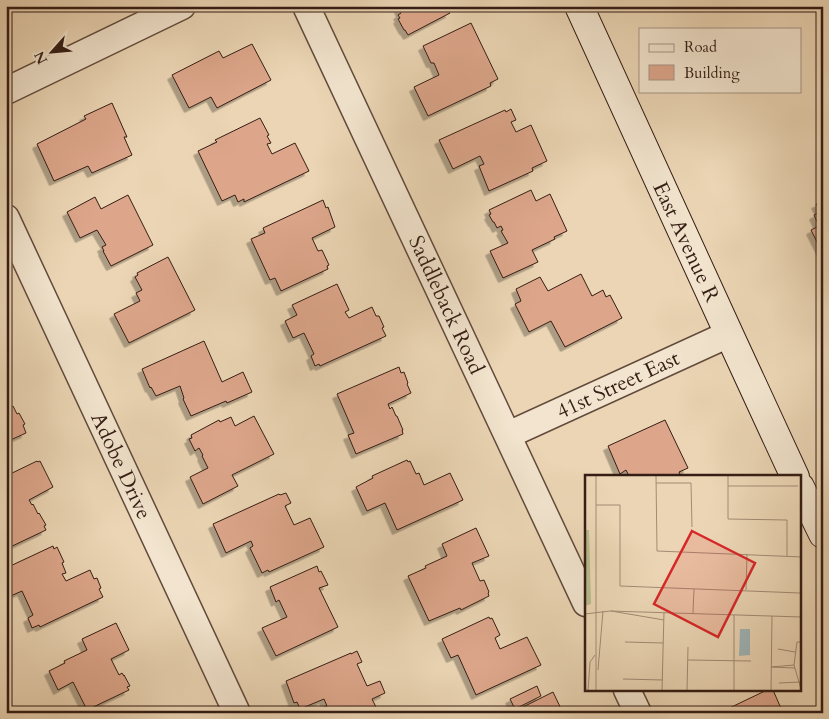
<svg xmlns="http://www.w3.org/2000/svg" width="829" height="719" font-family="Cardo,serif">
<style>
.building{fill:#dda68b;stroke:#341d14;filter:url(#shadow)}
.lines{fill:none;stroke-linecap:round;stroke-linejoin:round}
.street-casing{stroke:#624b3c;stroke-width:29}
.secondary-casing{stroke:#341d14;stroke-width:30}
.street{stroke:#f2e4ce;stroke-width:26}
.secondary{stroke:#f2e4ce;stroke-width:28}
.labels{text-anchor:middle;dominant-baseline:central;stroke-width:5;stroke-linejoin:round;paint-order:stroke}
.street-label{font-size:21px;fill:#341d14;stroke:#f2e4ce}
.inset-road{fill:none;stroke:#a28b74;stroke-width:1}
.view{fill:#d62828;fill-opacity:0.15;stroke:#d62828;stroke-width:2.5}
.inset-edge{fill:none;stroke:#341d14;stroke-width:2.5}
</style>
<defs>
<filter id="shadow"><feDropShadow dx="-4.5" dy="4.5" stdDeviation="0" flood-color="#0004"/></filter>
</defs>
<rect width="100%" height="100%" fill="#ebd5b4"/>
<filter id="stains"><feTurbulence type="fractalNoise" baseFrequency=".004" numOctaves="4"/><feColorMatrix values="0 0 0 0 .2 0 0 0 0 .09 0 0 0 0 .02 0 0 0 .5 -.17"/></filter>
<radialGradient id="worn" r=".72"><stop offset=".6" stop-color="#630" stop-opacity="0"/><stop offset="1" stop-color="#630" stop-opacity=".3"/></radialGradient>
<path class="building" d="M398,6H446L450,13L408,35L405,30H404L398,19L400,18L398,15L401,13Z
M471,23L498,79L490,83L491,86L428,116L414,87L439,75L434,63H431L423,46Z
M252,44L271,80L217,108L211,97L189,108L172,75L219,51L223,58Z
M112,103L127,137H124L132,155L92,173L88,166L54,181L37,144L86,119L84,116Z
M511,109L516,120L511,122L516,132L531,125L547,161L532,168L533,171L489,191L479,166L484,164L480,156L453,169L439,140L505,110L506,112Z
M260,118L269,135L267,136L271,143L267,144L272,154L295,143L309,171L244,202V199L238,202L235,195L222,201L198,151L217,142L215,140Z
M531,190L536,201L550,194L567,231L554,237L555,239L532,250L538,262L503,278L490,251L508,243L501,231L503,230L501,226L497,228L494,222H493L489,215L491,214L489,210Z
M128,195L153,245L111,266L103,251H104L102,247L106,245L97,230L80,238L67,212L95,197L101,209Z
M323,200L326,208L328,207L335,227L312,238L318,251L322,250L329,265L327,266L328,269L281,291L275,278L270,280L251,239L265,233L263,228Z
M823,201V254L811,230L819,226L814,215L820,212L816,204Z
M168,257L195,310L129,343L114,314L140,301L136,293L142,290L135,277L138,275L137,273Z
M581,274L592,296L603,290L606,297L610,295L622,318L565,347L551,321L529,332L515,304L521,301L516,289L540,277L548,291Z
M337,284L349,310L345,312L349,318L372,307L376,316H379L384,327L382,328L386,336L320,366L319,364L315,366L311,356L314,354L304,333L293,338L285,321L297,315L292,305Z
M204,341L222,382L243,372L252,392L227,403L226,401L191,416L183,399L184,398L180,386L156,396L151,387L150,388L142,369Z
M399,367L401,373L404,372L408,383L407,384L411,393L388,404L390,409L392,407L396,416H397L403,430H402L403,434L356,454L348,435L354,433L337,394Z
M13,406L17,414L19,413L25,424L23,425L26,433L6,442V409Z
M254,416L274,454L232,475L238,486L203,504L190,477L208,468L202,456L203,455L199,448L195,451L189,439L192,438L191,435L219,420L220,422L231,417L235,426Z
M665,420L688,468L679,472L681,477H628L629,476L626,470L620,474L608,446Z
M407,460L408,462L410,461L416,474L419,473L424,485L450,473L463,500L397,530L385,503L367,511L356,487L373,478L372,476Z
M37,461L38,462L40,461L53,487L29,500L32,505L33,504L38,514L39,513L46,525L44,526L46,530L6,549V476Z
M286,493L291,503L285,506L294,525L310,518L324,547L269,572L268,570L262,573L250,548L253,546L251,541L226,553L213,524L279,494L280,495Z
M476,528L489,556L472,563L480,581L484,580L489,592L488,593L489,596L461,610L460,608L429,621L408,576L426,568L425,566L447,556L442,544Z
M53,546L54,549L57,547L64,562L62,563L66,573L62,574L66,581L90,570L94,579L97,578L101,588L99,589L103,597L40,627L39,625L32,628L28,618L33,615L22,591L6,598V568Z
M317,566L319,572L321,571L328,585L319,588L338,627L276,656L262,628L287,617L279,600L276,602L270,587Z
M489,617L490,619L492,618L500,635L495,638L500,649L527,637L541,665L476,695L458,655L451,658L442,639Z
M116,623L129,650L111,659L119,675L122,673L124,676V675L130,686L127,687L129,690L87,710L73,682L58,690L49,671L65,663L64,661L87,650L82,639Z
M357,651L362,662L357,664L367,686L380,681L385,693L372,699L379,713H327L324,707L327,706L324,699L300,709L297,702L294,703L286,681L351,653V654Z
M537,686L541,696L515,709L510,699Z
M767,690H773L783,713H719Z
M553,692L563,713H511Z"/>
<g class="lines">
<g class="street-casing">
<path id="street" d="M306,6L586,603
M6,91L182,6
M6,218L237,713
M508,435L729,334
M627,690L638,713"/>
</g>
<g class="secondary-casing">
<path id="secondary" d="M579,6L729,334L795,477
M800,487L823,534"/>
</g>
<use href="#street" class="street"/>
<use href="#secondary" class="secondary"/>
</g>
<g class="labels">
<g class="street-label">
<text transform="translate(686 242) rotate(65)">East Avenue R</text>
<text transform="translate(446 305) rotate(65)">Saddleback Road</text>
<text transform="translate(618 385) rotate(-25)">41st Street East</text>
<text transform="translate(121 466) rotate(65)">Adobe Drive</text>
</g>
</g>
<g transform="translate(585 475)">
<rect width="216" height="216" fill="#ebd5b4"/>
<path d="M0,55H4L6,129L0,131Z" fill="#b7bd8d"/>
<path d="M155,154H165V180L154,181Z" fill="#9eb6b9"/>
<path class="inset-road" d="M11,0V216M71,0L72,76L217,82M143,0V44L202,45V81M71,8H106L107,52M143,11H213M11,30H35V111L215,118M161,115L162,79M26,136L79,145M108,138L109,114M0,139L25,136L217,142M40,167L78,168M193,174L210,177M103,185L166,186M209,190L186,192L210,193M13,195L18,136M38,204L78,205M194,208L215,207M216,214L209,190L212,167H217M3,216L5,187L10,180M77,216L79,137M102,216L103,172M149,216V140M186,216L187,141"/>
<path class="view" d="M107,56L170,88L133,162L69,129Z"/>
<rect width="216" height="216" class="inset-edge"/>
</g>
<rect width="829" height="719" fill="none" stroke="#ebd5b4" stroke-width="25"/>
<rect x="8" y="8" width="814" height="704" fill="none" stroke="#341d14" stroke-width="2.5"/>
<rect x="12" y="12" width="804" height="694" fill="none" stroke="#341d14"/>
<rect x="639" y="28" width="162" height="65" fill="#f2e4ce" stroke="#a69484"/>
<rect x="649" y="44" width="25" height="8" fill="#f2e4ce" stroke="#a69484"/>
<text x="684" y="52" font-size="15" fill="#341d14">Road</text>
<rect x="649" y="65" width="25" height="15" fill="#dda68b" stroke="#a69484"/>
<text x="684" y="78" font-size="15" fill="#341d14">Building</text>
<g transform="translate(52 52) rotate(243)" stroke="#f2e4ce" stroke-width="4" paint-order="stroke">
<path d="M0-4L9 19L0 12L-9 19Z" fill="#341d14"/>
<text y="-8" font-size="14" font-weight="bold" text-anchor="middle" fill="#341d14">N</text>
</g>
<rect width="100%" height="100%" filter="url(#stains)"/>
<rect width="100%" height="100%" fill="url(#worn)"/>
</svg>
